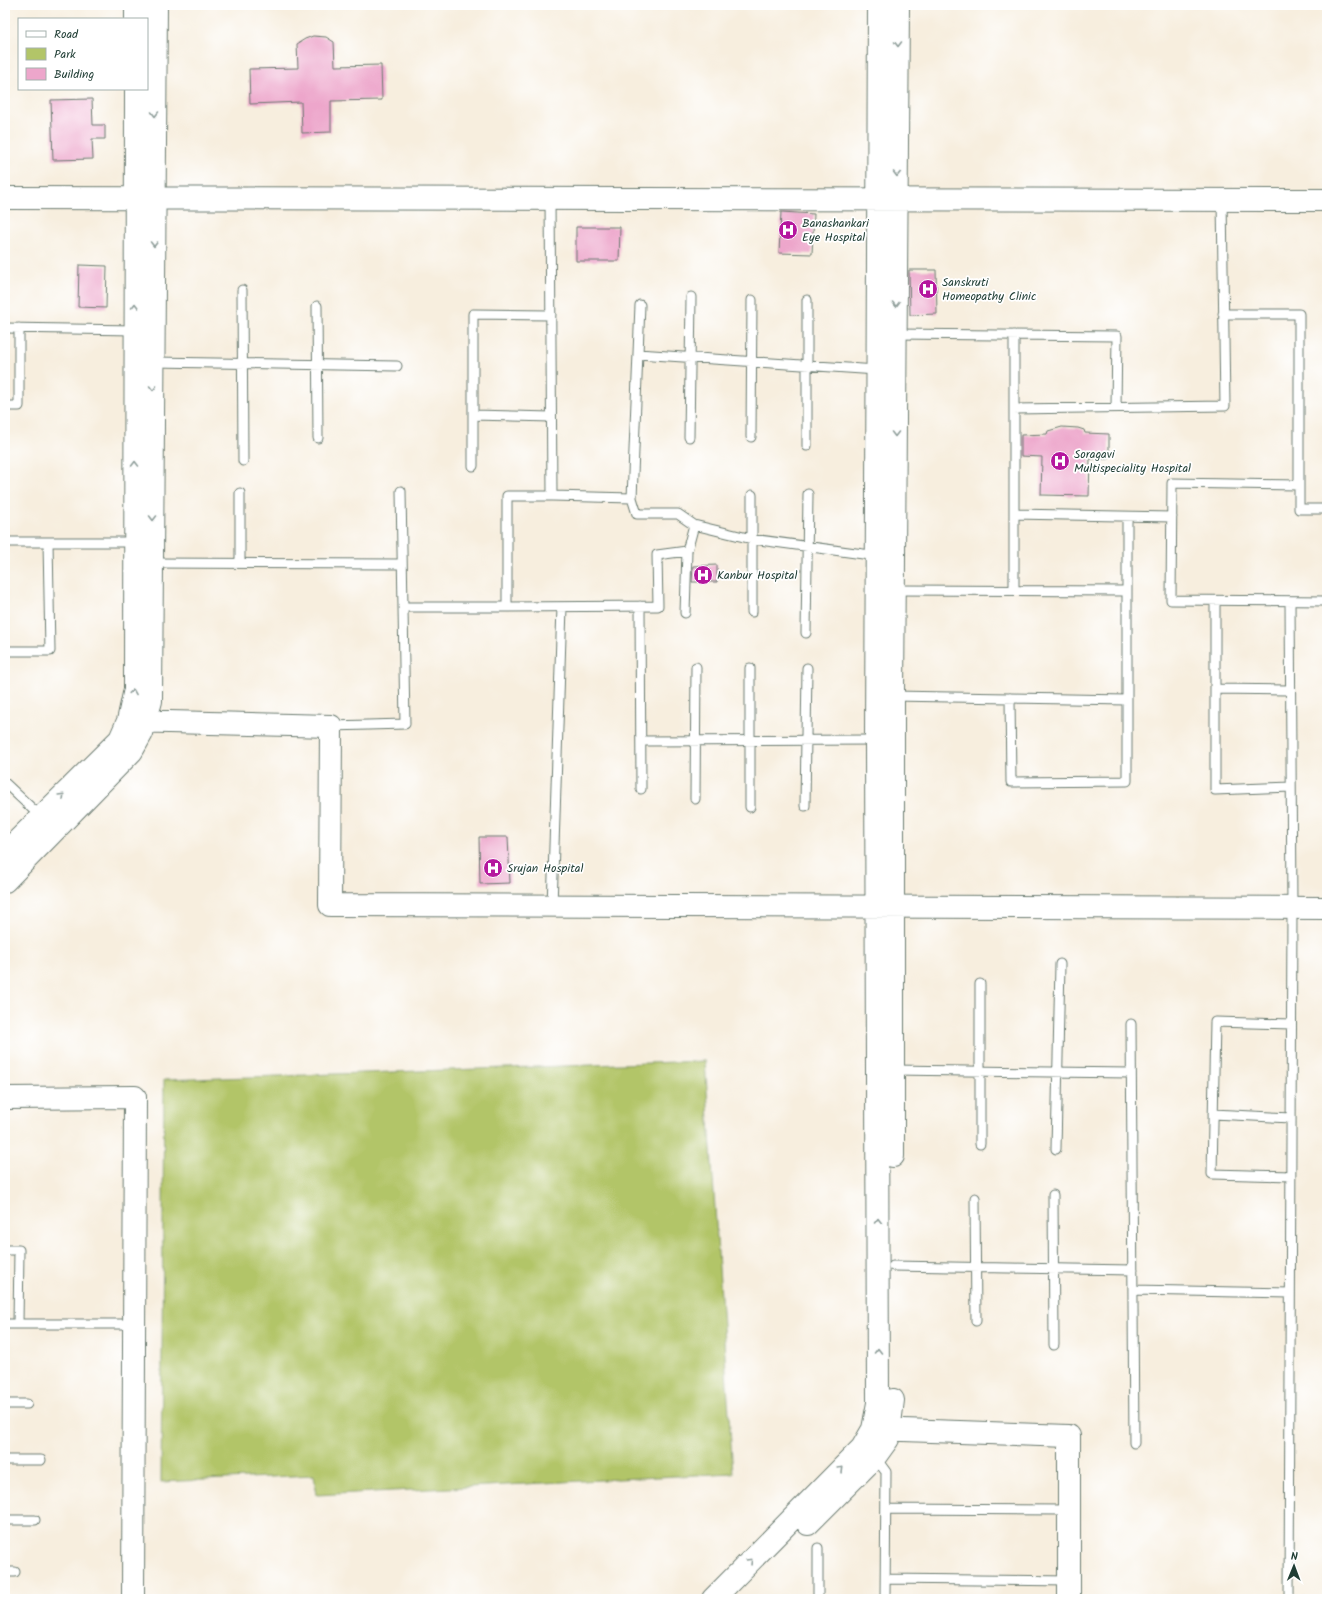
<svg xmlns="http://www.w3.org/2000/svg" width="1332" height="1604" font-family="Kalam,sans-serif">
<style>
.green{fill:#b2c568;stroke:#68814e}
.building{fill:#eda6cb}
.lines{fill:none;stroke-linecap:round;stroke-linejoin:round}
.service-casing{stroke:#6b7b70;stroke-width:11}
.tertiary-casing{stroke:#6b7b70;stroke-width:24}
.service{stroke:#fff;stroke-width:9}
.tertiary{stroke:#fff;stroke-width:22}
.oneway{stroke:#8f9e9a}
.labels{text-anchor:middle;dominant-baseline:central;stroke-width:3.5;stroke-linejoin:round;paint-order:stroke}
.poi-label{font-size:12px;fill:#1f3d34;stroke:#fff;text-anchor:start}
</style>
<rect width="100%" height="100%" fill="#fff"/>
<filter id="ink" filterUnits="userSpaceOnUse"><feTurbulence type="fractalNoise" baseFrequency=".025" numOctaves="2"/><feDisplacementMap in="SourceGraphic" scale="8" xChannelSelector="R" yChannelSelector="G"/><feConvolveMatrix kernelMatrix="1 2 1 2 8 2 1 2 1" color-interpolation-filters="sRGB"/></filter>
<filter id="wash" filterUnits="userSpaceOnUse"><feTurbulence type="fractalNoise" baseFrequency=".012" numOctaves="4" result="noise"/><feDisplacementMap in="SourceGraphic" scale="16" xChannelSelector="R" yChannelSelector="G"/><feGaussianBlur stdDeviation="0.9" result="paint"/><feColorMatrix in="noise" values="0 0 0 0 0 0 0 0 0 0 0 0 0 0 0 0 0 1.4 0 .05"/><feComposite in="paint" operator="in"/></filter>
<g filter="url(#wash)">
<rect width="100%" height="100%" fill="#f7eede"/>
<path class="green" d="M705,1061L733,1473L317,1495L314,1475L161,1482L164,1080Z"/>
<g id="blocks">
<path class="building" d="M313,36L326,37L334,42L335,66L381,65L382,100L331,101V132L302,133L301,102L250,104L249,69L298,68L297,44L305,39Z
M92,99L93,125H105V139H92L93,159L53,160L51,100Z
M781,212L814,214L812,254L779,253Z
M576,227H620L619,261H576Z
M79,265L107,266L106,308L78,307Z
M909,270H936L937,314L910,315Z
M1062,427L1078,428L1084,430L1085,433L1109,434V459H1090L1089,496L1041,495L1042,457L1021,456V435L1047,434L1048,431Z
M717,565V582H692L693,566Z
M479,837H508L510,883L480,884Z"/>
</g>
</g>
<g filter="url(#ink)">
<use href="#blocks" fill-opacity="0" stroke="#6b7b70" stroke-width="1"/>
<g class="lines">
<g class="service-casing">
<path id="service" d="M550,198L552,496
M242,290L243,461
M317,306L318,438
M1223,314H1299V509H1327
M5,328L135,330
M896,334L1117,336L1116,407
M638,354L877,370
M154,362L397,366
M5,406H19V328
M1014,409L1225,406L1222,200
M473,415L551,417
M689,437L691,297
M751,437L752,300
M807,446V300
M473,466V314L551,315
M1299,485L1172,483L1171,600L1327,601
M752,495V612
M632,498L640,305
M1014,514L1172,517
M5,542H135
M687,551L657,555L658,606L507,607V496H552L632,498L637,514H678L694,525L752,539L878,556
M152,563L402,564
M240,563V493
M894,590L1127,591
M1014,590V335
M1215,601V790L1291,787
M640,606L641,789
M403,607H507
M685,613L687,551L694,525
M806,633L808,494
M5,651H50L48,542
M750,668V807
M1215,689L1290,690
M893,696L1127,700
M1010,698L1011,782L1127,781V517
M331,726L405,724L401,491
M642,741L876,740
M5,783L41,817
M695,799L696,667
M805,806L807,668
M552,906L562,607
M980,984V1144
M1131,1024L1134,1443
M893,1070L1131,1073
M1213,1114L1291,1118
M1056,1149L1060,964
M1291,1176L1212,1174L1215,1022L1291,1024
M1053,1195L1054,1345
M975,1198L976,1321
M5,1250H19L18,1324
M893,1266L1133,1270
M1133,1290L1290,1293
M5,1324H134
M5,1404H27
M875,1457L886,1472L885,1599
M5,1460H41
M886,1509L1069,1510
M5,1520H35
M818,1548V1599
M5,1572H15
M885,1579L1069,1581
M1289,1599L1292,908L1290,601"/>
</g>
<g class="tertiary-casing">
<path id="tertiary" d="M136,19V5
M5,198L1327,200
M128,721L331,726L330,905L1327,908
M5,853L120,739L128,721L135,689L136,89
M5,881L132,751L142,733L151,701L156,5
M5,1098L135,1097L133,1599
M893,1156V696L898,5
M875,1429L1069,1436V1599
M808,1524L875,1457L888,1439L893,1400
M713,1599L862,1448L873,1429L878,1403L876,740L879,5"/>
</g>
<use href="#service" class="service"/>
<use href="#tertiary" class="tertiary"/>
</g>
<defs><path id="oneway-chevron" d="M-2-3.5L2.5 0L-2 3.5" fill="none" stroke-width="1.6" stroke-linecap="round" stroke-linejoin="round"/></defs>
<g class="oneway">
<use href="#oneway-chevron" transform="translate(898 44) rotate(90)"/>
<use href="#oneway-chevron" transform="translate(155 114) rotate(90)"/>
<use href="#oneway-chevron" transform="translate(897 174) rotate(91)"/>
<use href="#oneway-chevron" transform="translate(154 244) rotate(90)"/>
<use href="#oneway-chevron" transform="translate(896 304) rotate(90)"/>
<use href="#oneway-chevron" transform="translate(135 306) rotate(-90)"/>
<use href="#oneway-chevron" transform="translate(153 388) rotate(90)"/>
<use href="#oneway-chevron" transform="translate(895 434) rotate(90)"/>
<use href="#oneway-chevron" transform="translate(135 464) rotate(-90)"/>
<use href="#oneway-chevron" transform="translate(153 518) rotate(90)"/>
<use href="#oneway-chevron" transform="translate(133 692) rotate(-81)"/>
<use href="#oneway-chevron" transform="translate(62 796) rotate(-45)"/>
<use href="#oneway-chevron" transform="translate(878 1221) rotate(-90)"/>
<use href="#oneway-chevron" transform="translate(878 1351) rotate(-90)"/>
<use href="#oneway-chevron" transform="translate(841 1469) rotate(-45)"/>
<use href="#oneway-chevron" transform="translate(750 1561) rotate(-45)"/>
</g>
</g>
<defs>
<g id="hospital-disc" transform="scale(1)"><circle r="9.5" fill="#b5179e" stroke="#fff"/><path d="M-5-5h3v3.5h4V-5h3V5h-3V1.5h-4V5h-3Z" fill="#fff"/></g>
</defs>
<g fill-rule="evenodd">
<use href="#hospital-disc" x="788" y="230"/>
<use href="#hospital-disc" x="928" y="289"/>
<use href="#hospital-disc" x="1060" y="461"/>
<use href="#hospital-disc" x="703" y="575"/>
<use href="#hospital-disc" x="493" y="868"/>
</g>
<g class="labels">
<g class="poi-label">
<text x="802" y="223">Banashankari<tspan x="802" dy="14">Eye Hospital</tspan></text>
<text x="942" y="282">Sanskruti<tspan x="942" dy="14">Homeopathy Clinic</tspan></text>
<text x="1074" y="454">Soragavi<tspan x="1074" dy="14">Multispeciality Hospital</tspan></text>
<text x="717" y="575">Kanbur Hospital</text>
<text x="507" y="868">Srujan Hospital</text>
</g>
</g>
<rect width="1332" height="1604" fill="none" stroke="#fff" stroke-width="20"/>
<rect x="18" y="18" width="130" height="72" fill="#ffffff" stroke="#a5b1ae"/>
<rect x="26" y="31" width="20" height="6" fill="#ffffff" stroke="#a5b1ae"/>
<text x="54" y="38" font-size="12" fill="#1f3d34">Road</text>
<rect x="26" y="48" width="20" height="12" fill="#b2c568" stroke="#a5b1ae"/>
<text x="54" y="58" font-size="12" fill="#1f3d34">Park</text>
<rect x="26" y="68" width="20" height="12" fill="#eda6cb" stroke="#a5b1ae"/>
<text x="54" y="78" font-size="12" fill="#1f3d34">Building</text>
<g transform="translate(1294 1566) rotate(1)" stroke="#ffffff" stroke-width="3" paint-order="stroke">
<path d="M0-3L7 15L0 10L-7 15Z" fill="#1f3d34"/>
<text y="-6" font-size="11" font-weight="bold" text-anchor="middle" fill="#1f3d34">N</text>
</g>
</svg>
